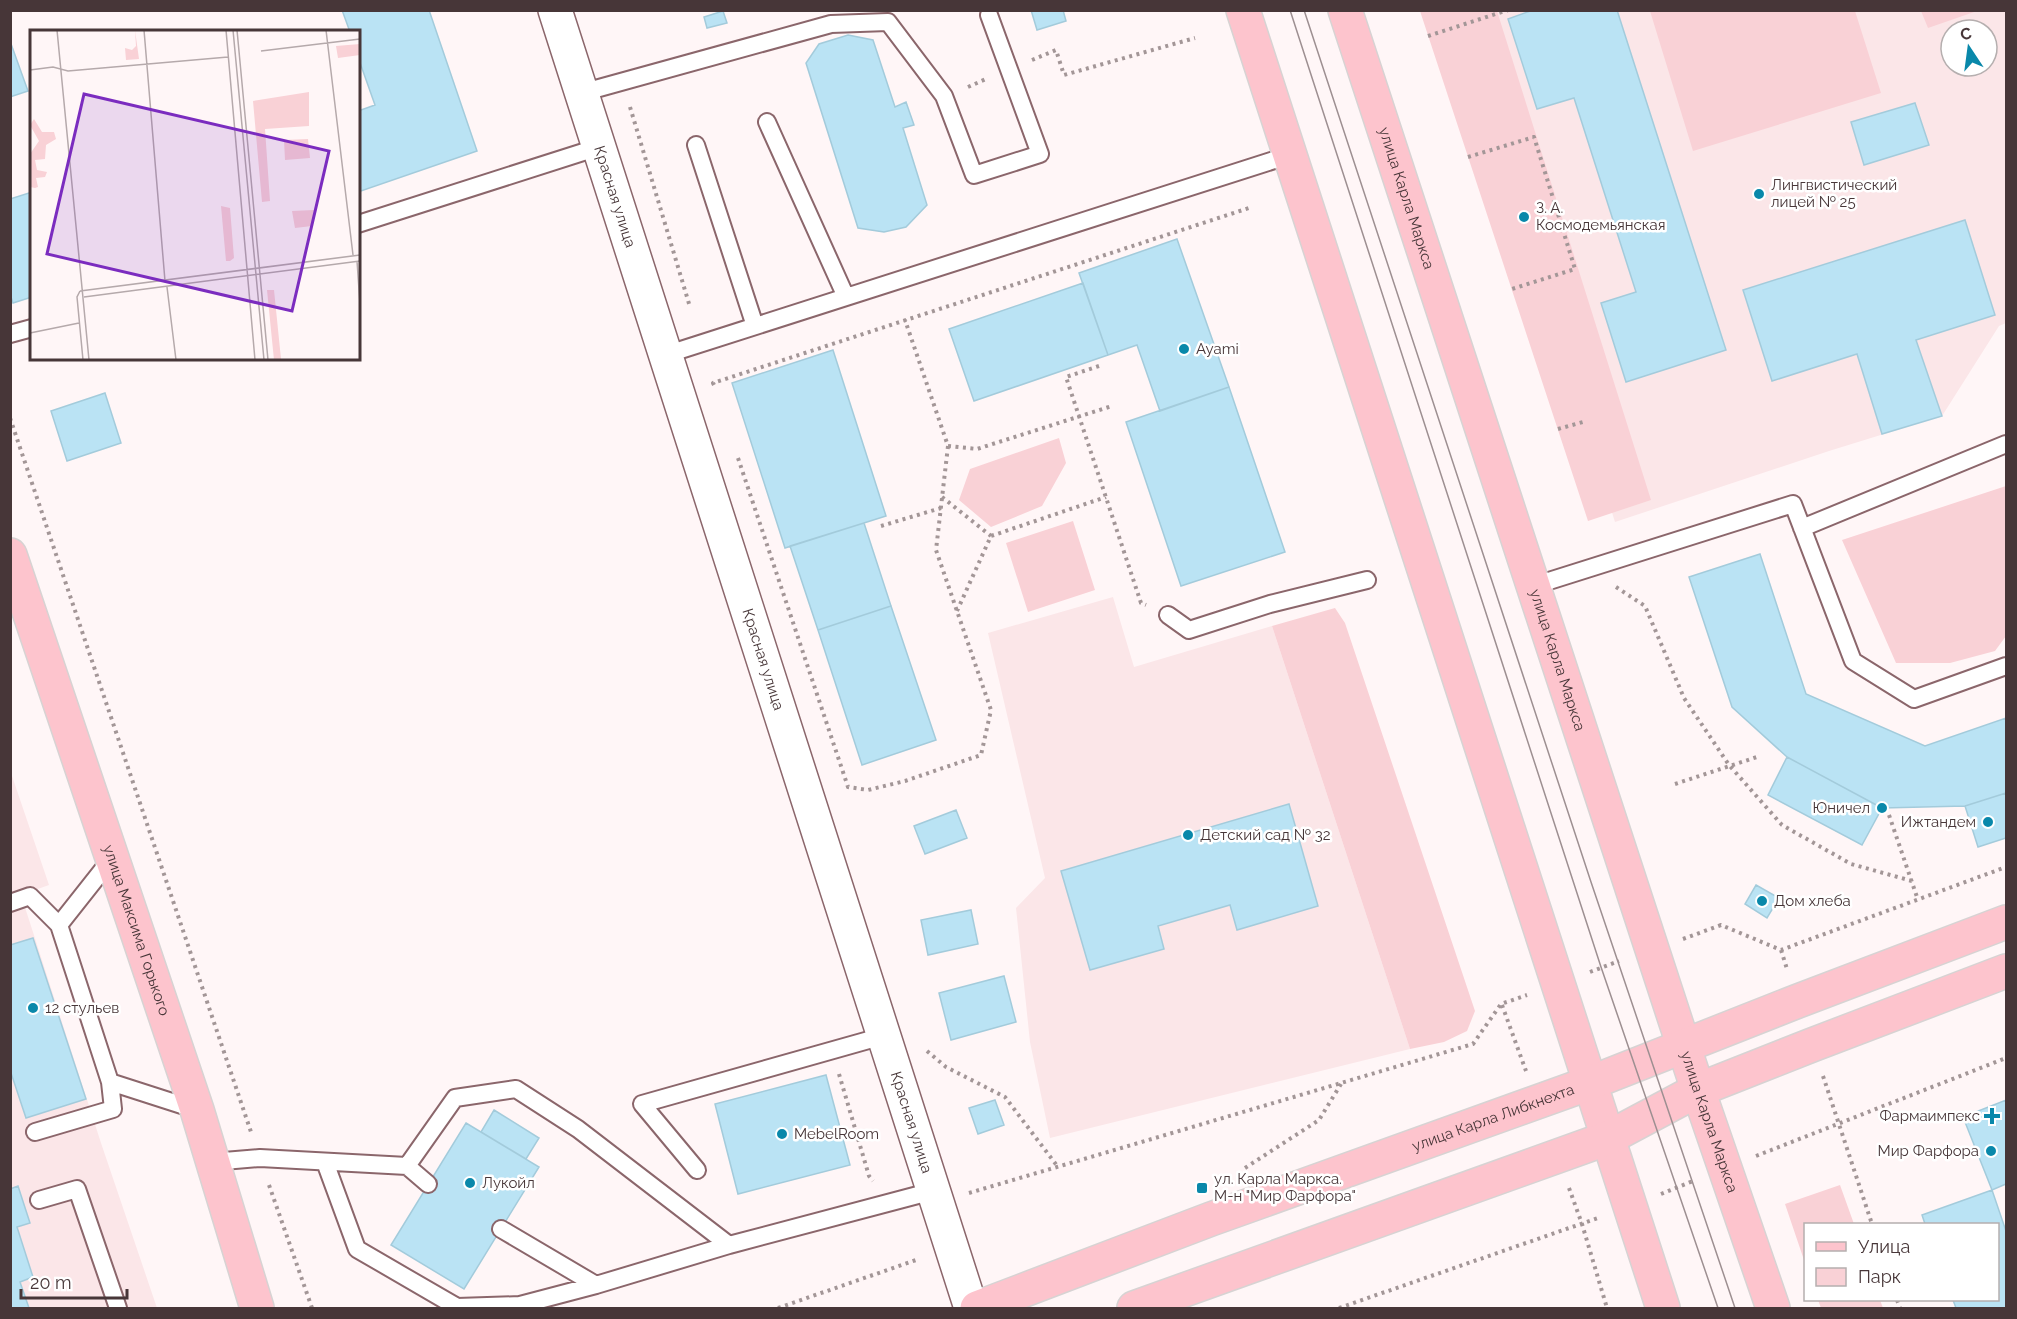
<svg xmlns="http://www.w3.org/2000/svg" width="2017" height="1319" font-family="Raleway,sans-serif">
<style>
.built{fill:#fbe6e8;fill-rule:evenodd}
.green{fill:#f9d1d6}
.building{fill:#bae3f4;stroke:#a3cbdb;stroke-width:1.5}
.lines{fill:none;stroke-linecap:round;stroke-linejoin:round}
.lane-casing{stroke:#8b666b;stroke-width:20}
.street-casing{stroke:#8b666b;stroke-width:36}
.primary-casing{stroke:#d7d3d3;stroke-width:36}
.path{stroke:#a39697;stroke-width:4;stroke-dasharray:3 4.5;stroke-linecap:butt}
.lane{stroke:#fff;stroke-width:16}
.street{stroke:#fff;stroke-width:33}
.primary{stroke:#fdc4cd;stroke-width:33}
.tram{stroke:#9d8f91;stroke-width:1.5}
.poi-dot{fill:#0988aa;stroke:#fff;stroke-width:2}
.labels{text-anchor:middle;dominant-baseline:central;stroke-width:5;stroke-linejoin:round;paint-order:stroke}
.poi-label{font-size:15px;fill:#473638;stroke:#fff;text-anchor:start}
.street-label{font-size:15px;fill:#473638;stroke:#fff}
.inset-road{fill:none;stroke:#b5a9ab;stroke-width:1.5}
.view{fill:#7b2cbf;fill-opacity:0.15;stroke:#7b2cbf;stroke-width:3}
.inset-edge{fill:none;stroke:#473638;stroke-width:3}
</style>
<rect width="100%" height="100%" fill="#fff6f7"/>
<path class="built" d="M1454,11H2006V323L1999,326L1942,416L1829,451L1615,522ZM1951,30H1987V66H1951Z
M1113,597L1134,667L1272,626L1410,1049L1050,1138L1030,1042L1016,908L1045,878L988,633Z
M10,770L49,885L21,895L101,1143L157,1308H11Z"/>
<path class="green" d="M1420,11H1497L1651,500L1588,521Z
M1650,11H1855L1881,93L1693,151Z
M1921,11V10L1977,11L1928,28Z
M1059,438L1066,463L1042,506L991,527L959,500L970,469Z
M2006,486V636L1995,651L1950,663H1896L1842,540Z
M1073,521L1095,590L1028,612L1006,543Z
M1335,608L1345,623L1475,1011L1467,1031L1444,1042L1410,1049L1272,626Z
M1840,1185L1854,1224H1806L1805,1263L1785,1204Z
M1818,1300H1880L1883,1308H1821Z"/>
<path class="building" d="M342,10H429L477,151L358,192V111L375,105L358,57V32H350Z
M1031,10H1063L1066,21L1037,30Z
M1533,10H1617L1726,350L1626,382L1601,303L1636,292L1574,98L1537,109L1508,19Z
M723,11L727,23L707,28L704,17Z
M848,35L873,40L895,107L906,102L914,125L903,128L927,205L906,227L884,232L858,228L806,63L819,44Z
M10,41L28,91L10,97Z
M1915,103L1929,145L1864,165L1851,122Z
M32,192V297L13,303L10,294V199Z
M1965,220L1995,315L1916,340L1942,416L1882,434L1857,354L1772,381L1743,290Z
M1177,239L1229,387L1160,411L1137,345L1108,355L1079,273Z
M1083,283L1108,355L974,401L949,329Z
M833,350L886,516L785,548L732,383Z
M1229,387L1285,552L1181,586L1126,422Z
M105,393L121,443L67,461L51,411Z
M864,523L891,606L818,630L790,546Z
M1760,554L1806,694L1925,746L2006,718V793L1965,806L1882,808L1787,757L1732,707L1689,577Z
M891,606L936,740L862,765L818,630Z
M1787,757L1882,808L1862,845L1768,795Z
M2006,793V838L1978,847L1965,806Z
M1289,804L1318,906L1237,930L1230,905L1158,926L1164,949L1090,970L1061,871Z
M956,810L967,838L925,854L914,826Z
M1756,885L1779,898L1767,918L1745,904Z
M971,910L978,944L928,955L921,920Z
M33,938L86,1099L26,1118L10,1070V945Z
M1004,976L1016,1022L951,1040L939,993Z
M826,1075L850,1165L738,1194L715,1104Z
M995,1100L1004,1125L978,1134L969,1108Z
M2006,1100V1184L1992,1190L1963,1117Z
M494,1110L539,1138L526,1159L481,1132Z
M466,1123L539,1167L464,1289L391,1245Z
M18,1186L30,1223L17,1227L33,1277L20,1282L29,1308H10V1189Z
M1992,1190L2006,1231V1308H1956L1953,1300H1998V1224H1925L1922,1215Z"/>
<g class="lines">
<g class="lane-casing">
<path id="lane" d="M581,93L831,24L888,22L944,96L974,175L1040,154L989,15
M767,122L846,297
M696,145L755,326
M358,224L599,147
M10,334L32,328
M665,355L1290,155
M1802,528L2006,444
M1533,586L1793,504L1853,661L1914,699L2006,666
M1168,615L1189,630L1270,604L1367,580
M112,858L59,925L110,1082L197,1110
M10,903L30,896L59,925
M35,1132L113,1109L110,1082
M212,1162L260,1158L407,1166L428,1184
M325,1162L357,1249L457,1307L520,1305L596,1285
M407,1166L455,1098L516,1089L578,1129L729,1245
M697,1170L642,1104L883,1036
M39,1200L77,1189L118,1308
M501,1229L596,1285L729,1245L933,1191"/>
</g>
<g class="street-casing">
<g id="street">
<path id="s1" d="M555,10L971,1308"/>
</g>
</g>
<g class="primary-casing">
<g id="primary">
<path d="M1243,10L1663,1308"/>
<path id="s2" d="M1345,10L1698,1090L1773,1308"/>
<path id="s3" d="M10,555L197,1110L257,1308"/>
<path id="s4" d="M977,1308L1211,1219L1590,1083L1798,1001L2006,922"/>
<path d="M1134,1308L1608,1138L1698,1090L1812,1045L2006,971"/>
</g>
</g>
<path class="path" d="M1428,36L1508,10
M1032,60L1056,50L1064,75L1195,38
M968,87L986,79
M630,107L690,307
M1468,157L1534,137L1575,269L1512,289
M1099,366L1066,377L1141,603L1146,605
M714,385L713,383L1249,208
M10,418L251,1132
M1558,429L1583,422
M948,446L977,449L1112,406
M738,458L848,787L868,790L905,781L981,755L991,710L936,550L948,446L905,320
M942,497L991,536
M881,526L941,508
M1616,587L1645,606L1684,698L1729,765L1782,825L1851,864L1912,881
M957,611L991,536L1106,497
M1675,784L1757,757
M1889,815L1918,900
M1683,939L1721,925L1781,950L2006,867
M1781,950L1787,969
M1590,972L1619,961
M1502,1005L1526,1071
M927,1051L946,1067L1005,1097L1058,1167
M839,1074L869,1176L873,1181
M1823,1076L1872,1224
M1756,1156L2006,1058
M1245,1168L1319,1120L1341,1084
M269,1185L312,1308
M1569,1188L1582,1224L1607,1308
M969,1193L1473,1044L1501,1004L1527,995
M1661,1194L1693,1181
M1897,1300L1900,1308
M778,1308L919,1259
M1339,1308L1598,1218"/>
<use href="#lane" class="lane"/>
<use href="#street" class="street"/>
<use href="#primary" class="primary"/>
<path class="tram" d="M1290,10L1601,967L1718,1308
M1304,10L1591,882L1735,1308"/>
</g>
<g class="poi-dot">
<circle cx="1759" cy="194" r="6"/>
<circle cx="1524" cy="217" r="6"/>
<circle cx="1184" cy="349" r="6"/>
<circle cx="1882" cy="808" r="6"/>
<circle cx="1988" cy="822" r="6"/>
<circle cx="1188" cy="835" r="6"/>
<circle cx="1762" cy="901" r="6"/>
<circle cx="33" cy="1008" r="6"/>
<path d="M1989 1107h6v6h6v6h-6v6h-6v-6h-6v-6h6z"/>
<circle cx="782" cy="1134" r="6"/>
<circle cx="1991" cy="1151" r="6"/>
<circle cx="470" cy="1183" r="6"/>
<rect x="1196" y="1182" width="12" height="12" rx="3"/>
</g>
<g class="labels">
<g class="poi-label">
<text x="1771" y="185">Лингвистический<tspan x="1771" dy="17">лицей № 25</tspan></text>
<text x="1536" y="208">З. А.<tspan x="1536" dy="17">Космодемьянская</tspan></text>
<text x="1196" y="349">Ayami</text>
<text x="1870" y="808" text-anchor="end">Юничел</text>
<text x="1976" y="822" text-anchor="end">Ижтандем</text>
<text x="1200" y="835">Детский сад № 32</text>
<text x="1774" y="901">Дом хлеба</text>
<text x="45" y="1008">12 стульев</text>
<text x="1980" y="1116" text-anchor="end">Фармаимпекс</text>
<text x="794" y="1134">MebelRoom</text>
<text x="1979" y="1151" text-anchor="end">Мир Фарфора</text>
<text x="1214" y="1179">ул. Карла Маркса.<tspan x="1214" dy="17">М-н "Мир Фарфора"</tspan></text>
<text x="482" y="1183">Лукойл</text>
</g>
<g class="street-label">
<text stroke="none"><textPath href="#s1" startOffset="196">Красная улица</textPath></text>
<text stroke="none"><textPath href="#s2" startOffset="198">улица Карла Маркса</textPath></text>
<text stroke="none"><textPath href="#s1" startOffset="682">Красная улица</textPath></text>
<text stroke="none"><textPath href="#s2" startOffset="684">улица Карла Маркса</textPath></text>
<text stroke="none"><textPath href="#s3" startOffset="396">улица Максима Горького</textPath></text>
<text stroke="none"><textPath href="#s4" startOffset="550">улица Карла Либкнехта</textPath></text>
<text stroke="none"><textPath href="#s1" startOffset="1168">Красная улица</textPath></text>
<text stroke="none"><textPath href="#s2" startOffset="1170">улица Карла Маркса</textPath></text>
</g>
</g>
<g transform="translate(30 30)">
<rect width="330" height="330" fill="#fff6f7"/>
<path d="M105,0L109,29L96,30L95,18L102,20L106,16ZM330,14V25L308,28L306,16ZM279,62V96L235,99L240,171L232,172L223,71ZM4,89L12,102H24L26,109L16,115L15,129L5,130L7,140L17,142L15,147L6,148L8,157L5,158L0,157V124L9,111L0,95ZM278,109L280,128L255,130L254,110ZM191,176L200,178L204,228L200,231H196ZM284,180L282,196L265,198L262,181ZM237,260H244L251,329L244,330Z" fill="#f9d1d6"/>
<path class="inset-road" d="M27,0L59,330M114,0L135,251M196,0L225,330M203,0L234,330M207,0L238,330M296,0L323,225M231,21L330,9M0,40L23,37L38,41L198,27M327,231L330,274M137,257L146,330M50,261L330,225M50,261L47,267L53,330M54,267L330,231M0,303L49,293"/>
<path class="view" d="M54,64L299,121L262,281L17,224Z"/>
<rect width="330" height="330" class="inset-edge"/>
</g>
<rect width="2017" height="1319" fill="none" stroke="#473638" stroke-width="24"/>
<rect x="1804" y="1223" width="195" height="78" fill="#ffffff" stroke="#b5afaf" stroke-width="1.5"/>
<rect x="1816" y="1242" width="30" height="9" fill="#fdc4cd" stroke="#b5afaf" stroke-width="1.5"/>
<text x="1858" y="1253" font-size="18" fill="#473638">Улица</text>
<rect x="1816" y="1268" width="30" height="18" fill="#f9d1d6" stroke="#b5afaf" stroke-width="1.5"/>
<text x="1858" y="1283" font-size="18" fill="#473638">Парк</text>
<g transform="translate(1969 48) rotate(347)"><circle r="28" fill="#ffffff" stroke="#b5afaf" stroke-width="1.5"/>
<path d="M0-4.5L10 22L0 15L-10 22Z" fill="#0988aa"/>
<text y="-9" font-size="16" font-weight="bold" text-anchor="middle" fill="#473638">С</text>
</g>
<path d="M21 1289v9h106v-9" fill="none" stroke="#473638" stroke-width="3"/>
<text x="30" y="1289" font-size="18" fill="#473638" stroke="#ffffff" stroke-width="4.5" paint-order="stroke">20 m</text>
</svg>
